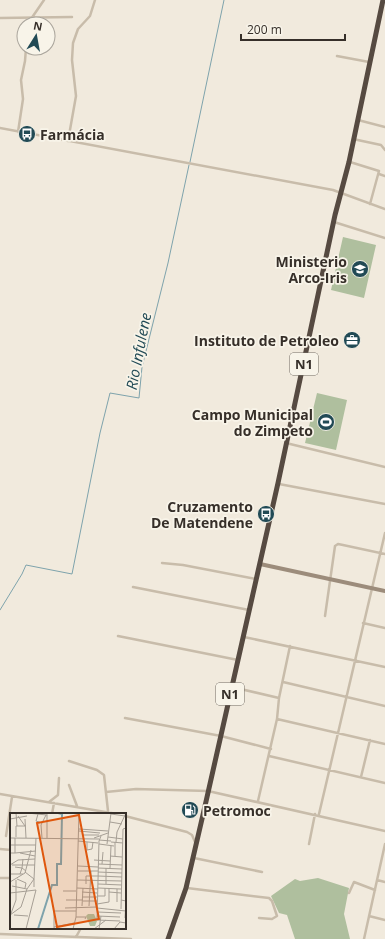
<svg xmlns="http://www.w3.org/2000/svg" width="385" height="939" font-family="'Open Sans',sans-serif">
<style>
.green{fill:#afbf9e}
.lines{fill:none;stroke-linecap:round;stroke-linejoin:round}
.stream{stroke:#7ea3ac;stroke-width:1}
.street{stroke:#c8bcaa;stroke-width:2.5}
.secondary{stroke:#9c8c7b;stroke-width:4}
.highway{stroke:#564a41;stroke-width:5}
.labels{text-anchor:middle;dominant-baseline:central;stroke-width:3.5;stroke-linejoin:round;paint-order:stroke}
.shield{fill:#f8f4e9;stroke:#706a63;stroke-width:1}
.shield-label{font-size:13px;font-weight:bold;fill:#362f29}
.poi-label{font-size:14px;font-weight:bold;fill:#362f29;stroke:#f8f4e9;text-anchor:end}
.water-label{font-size:15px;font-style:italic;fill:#214a55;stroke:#f8f4e9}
.inset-river{fill:none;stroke:#7ea3ac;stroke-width:2}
.inset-road{fill:none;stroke:#a69f95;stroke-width:1}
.view{fill:#df570d;fill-opacity:0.15;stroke:#df570d;stroke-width:2}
.inset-edge{fill:none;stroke:#362f29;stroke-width:2}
</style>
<rect width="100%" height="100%" fill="#f1eadd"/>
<path class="green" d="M343,237L376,245L364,298L331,290Z
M317,393L347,400L336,450L305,443Z
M318,878L349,888L344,914L350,939H295L287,915L279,913L271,896L295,879L300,881Z"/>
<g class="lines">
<path class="stream" d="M190,162L224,0
M0,610L22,574L26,565L72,574L100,433L110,393L139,398L142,367L168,263L189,165"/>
<path class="street" d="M0,18L72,17
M30,24L31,19L44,0
M337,56L369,62
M358,120L385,127
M0,128L333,190L385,209
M18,132L23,99L21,80L25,61L26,48
M353,139L381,145L385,150
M68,141L76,96L72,60L73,43L78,29L90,16L95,0
M350,162L379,171L370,204
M379,174L385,176
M334,222L385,238
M286,443L385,467
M279,484L385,504
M162,563L183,565L256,579
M133,587L249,610
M325,616L335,546L338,544L343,545L385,554
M363,623L385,628
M118,636L238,660
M244,637L385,667
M283,682L385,706
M232,687L279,698
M125,718L221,736L271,749
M277,719L385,744
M269,756L385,783
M69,761L97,770L104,775L108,811
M361,777L370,740
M69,785L77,806
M106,792L136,789L208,791L385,831
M0,794L117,814
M258,801L277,719L279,698L290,646
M49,802L58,795L59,778
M52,814L54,803
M319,814L385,533
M125,816L187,832L192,835L195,842
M6,836L12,797
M309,844L315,814
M0,849L11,850
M194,858L262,872
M0,878H11
M377,880L385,882
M187,888L269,898L272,901L277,916L272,919L259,918
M349,893L354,882L375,890
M369,916L385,920
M0,934L131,939
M76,937L81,928
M364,939L385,844"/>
<path class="secondary" d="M260,564L385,591"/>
<path class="highway" d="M168,939L186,888L205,806L278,483L335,215L349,162L383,0"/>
</g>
<defs>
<g id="bus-disc" transform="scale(0.9)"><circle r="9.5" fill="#214a55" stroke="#f8f4e9"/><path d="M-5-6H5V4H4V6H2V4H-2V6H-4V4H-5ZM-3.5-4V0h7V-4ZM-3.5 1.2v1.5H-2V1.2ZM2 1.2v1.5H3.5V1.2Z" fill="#fff"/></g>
<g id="school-disc" transform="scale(0.9)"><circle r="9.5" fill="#214a55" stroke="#f8f4e9"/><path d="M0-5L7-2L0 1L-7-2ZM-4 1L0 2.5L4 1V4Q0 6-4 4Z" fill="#fff"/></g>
<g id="office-disc" transform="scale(0.9)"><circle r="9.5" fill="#214a55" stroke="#f8f4e9"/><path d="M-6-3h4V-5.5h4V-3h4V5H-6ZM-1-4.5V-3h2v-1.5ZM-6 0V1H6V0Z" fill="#fff"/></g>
<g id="stadium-disc" transform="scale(0.9)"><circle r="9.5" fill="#214a55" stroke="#f8f4e9"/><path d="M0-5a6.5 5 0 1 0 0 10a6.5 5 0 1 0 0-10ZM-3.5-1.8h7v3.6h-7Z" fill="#fff"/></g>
<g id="fuel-disc" transform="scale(0.9)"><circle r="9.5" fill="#214a55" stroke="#f8f4e9"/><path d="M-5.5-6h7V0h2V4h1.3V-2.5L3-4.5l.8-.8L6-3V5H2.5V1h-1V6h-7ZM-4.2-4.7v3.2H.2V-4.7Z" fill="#fff"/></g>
</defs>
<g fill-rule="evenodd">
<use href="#bus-disc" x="27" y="134"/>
<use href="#school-disc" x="360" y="269"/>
<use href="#office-disc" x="352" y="340"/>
<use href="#stadium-disc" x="326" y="422"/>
<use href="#bus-disc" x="266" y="514"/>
<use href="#fuel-disc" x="190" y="810"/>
</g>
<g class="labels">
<g class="shield">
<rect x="290" y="353" width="28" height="22" rx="3"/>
<rect x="216" y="683" width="28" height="22" rx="3"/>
</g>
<g class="shield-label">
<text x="304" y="364">N1</text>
<text x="230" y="694">N1</text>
</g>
<g class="poi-label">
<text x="40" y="134" text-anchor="start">Farmácia</text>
<text x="347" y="261">Ministerio<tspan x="347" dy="16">Arco-Iris</tspan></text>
<text x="339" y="340">Instituto de Petroleo</text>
<text x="313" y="414">Campo Municipal<tspan x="313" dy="16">do Zimpeto</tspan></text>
<text x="253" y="506">Cruzamento<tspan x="253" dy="16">De Matendene</tspan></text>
<text x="203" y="810" text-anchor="start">Petromoc</text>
</g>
<g class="water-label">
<text transform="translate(138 351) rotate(-79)">Rio Infulene</text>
</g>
</g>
<g transform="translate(10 813)">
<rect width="116" height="116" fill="#f1eadd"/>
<path d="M78,101H84L87,108L85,113H80L76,103Z" fill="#afbf9e"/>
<path class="inset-river" d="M28,116L42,72H47V51H51L52,1L48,0"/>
<path class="inset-road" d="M6,0L7,13M17,0L37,2M37,0V25M28,1L26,8L32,10M101,1L115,3M8,3L15,13M0,6L17,3M15,6L16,25M100,9L112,11M69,16L98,18M69,18L90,20M72,22H89M91,23L89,28L87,107L110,108M6,24V13H16M98,24L113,26M0,25L89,26M32,25L31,12L36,2M84,25L98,20M89,27L101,28M68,28L88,30M77,29V37L82,36L83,29M101,29L113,30M105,29V43M106,29L107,19L116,0M89,31L104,33M97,31L101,0M1,32H26M0,40H5V25M5,40L26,38M10,40L25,43M100,43L112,44M13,46L12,55L16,58M84,47L100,48M88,51L112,52M92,51L93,39M0,52L8,47L25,46M2,52H25M68,53L88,54M5,54L12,55L10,61M88,55L112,56M100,55L101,33M68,58H88M15,59L24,66V74M88,59L112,60M0,61H13M88,63L112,64M7,66L16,70L15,75M67,67L112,68M0,69L15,60L21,37M76,71V63H88M88,71L112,72M96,71V55M2,73L17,76M67,75L88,76M88,75L111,76M53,78H66M72,79L87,80M99,79L111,80M0,80L26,77M87,83H95V75M73,84H87M56,87H73M111,87L116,88L115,105M73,88H87M107,89V76M87,91L99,89V75M72,93L73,75M79,93L81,58M55,95L87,94M87,95L116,98M111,96L113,16L116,15M87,99L111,100M0,102L11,94L17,76L24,66L26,25M4,102L18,103M0,103L6,87V67M87,103L110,104M66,104H76L75,106M44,114L64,110M16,116L26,77M44,116V98H66M63,116L66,104L69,0M84,116L96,107M89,116L91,103M104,116L110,109L116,110"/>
<path class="view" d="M69,2L89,106L47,114L27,10Z"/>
<rect width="116" height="116" class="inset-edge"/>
</g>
<g transform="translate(36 36) rotate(11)"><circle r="19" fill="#f8f4e9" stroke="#aaa59c"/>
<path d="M0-3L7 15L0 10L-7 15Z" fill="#214a55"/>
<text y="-6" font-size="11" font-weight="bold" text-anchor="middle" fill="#362f29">N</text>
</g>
<path d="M241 34v6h104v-6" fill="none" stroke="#362f29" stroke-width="2"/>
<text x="247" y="34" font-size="12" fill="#362f29" stroke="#f8f4e9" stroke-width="3" paint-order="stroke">200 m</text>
</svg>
